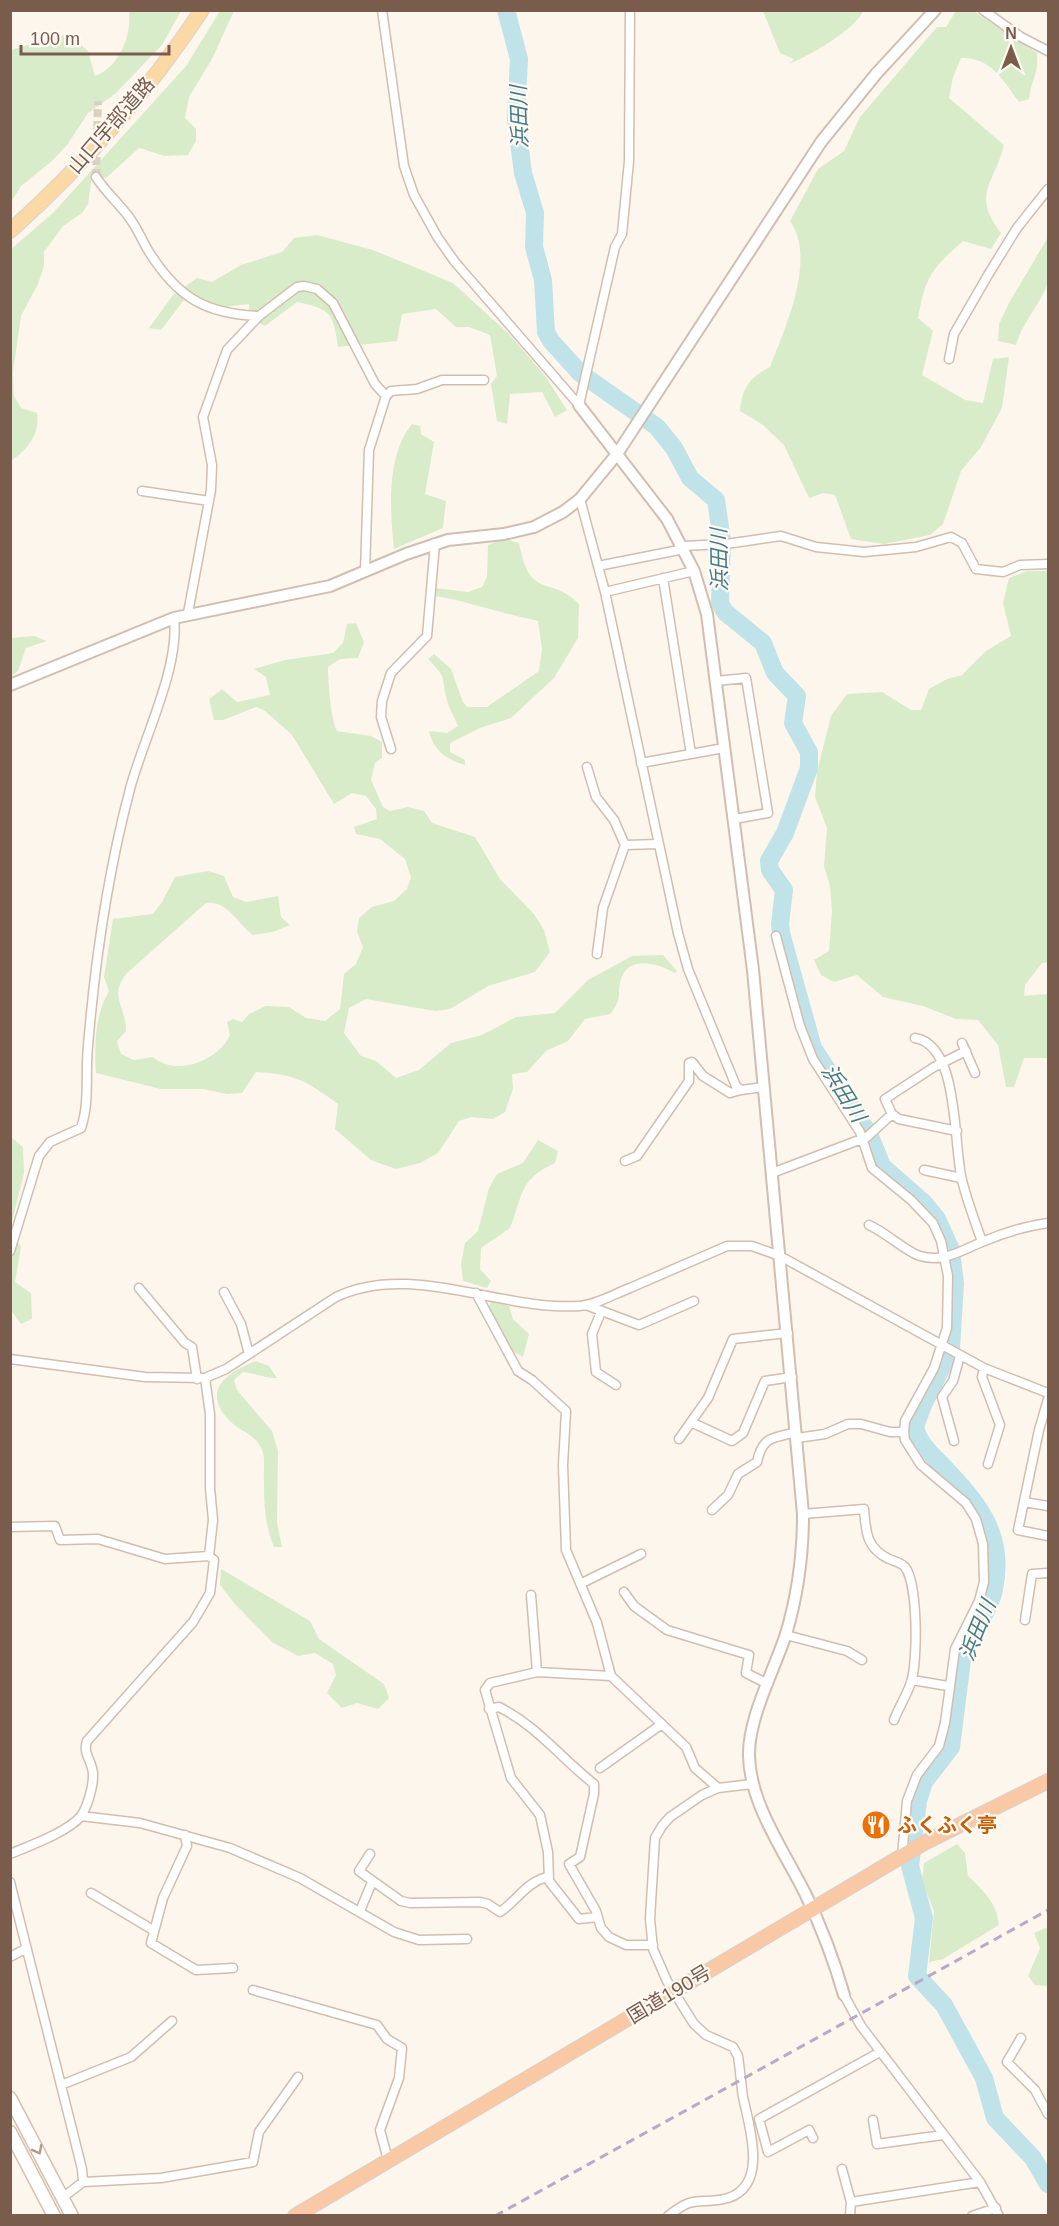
<svg xmlns="http://www.w3.org/2000/svg" width="1059" height="2226" font-family="Helvetica,'Noto Sans JP',sans-serif">
<style>
.green{fill:#d8ecc9}
.lines{fill:none;stroke-linecap:round;stroke-linejoin:round}
.river{stroke:#bfe3e8;stroke-width:18}
.minor-tunnel{stroke:#dcd0c4;stroke-width:8;stroke-dasharray:8 4;stroke-linecap:butt}
.minor-casing{stroke:#d1beb0;stroke-width:11}
.tertiary-casing{stroke:#d1beb0;stroke-width:14}
.secondary-casing{stroke:#d6c0b0;stroke-width:15}
.primary-casing{stroke:#dad1cd;stroke-width:16}
.trunk-casing{stroke:#dad1cd;stroke-width:16}
.minor{stroke:#fff;stroke-width:8}
.tertiary{stroke:#fff;stroke-width:10}
.secondary{stroke:#fff;stroke-width:12}
.primary{stroke:#fbd9a5;stroke-width:14}
.trunk{stroke:#f9c8a4;stroke-width:14}
.rail{stroke:#b9a8c9;stroke-width:3;stroke-dasharray:9 6;stroke-linecap:butt}
.oneway{stroke:#af9d94}
.labels{text-anchor:middle;dominant-baseline:central;stroke-width:4.5;stroke-linejoin:round;paint-order:stroke}
.street-label{font-size:20px;fill:#7a5c4d;stroke:#fffaf3}
.food-label{font-size:20px;font-weight:bold;fill:#c56008;stroke:#fffaf3;text-anchor:start}
.water-label{font-size:21px;font-style:italic;fill:#437c86;stroke:#fffaf3}
</style>
<rect width="100%" height="100%" fill="#fdf6ec"/>
<path class="green" d="M129,11H181L162,45L115,94L88,113L67,145L52,161L21,186L11,202V50L58,36L70,35L88,51L95,76C119,68 132,35 129,11Z
M220,11H234L212,59L189,97L185,118L196,129V141L188,155L165,156L139,148L106,178L92,176L88,204L82,213L63,226L44,252V266L38,284L21,316L13,372L14,396L21,408L37,413C40,435 28,449 11,461L10,250L53,213L186,66Z
M763,11V10L863,11C855,30 809,56 789,64L794,59L780,53Z
M956,11L975,12L1037,53C1039,74 1031,80 1029,99L1019,102C1003,80 991,57 961,58L953,77L949,98L1004,145C994,185 971,194 1001,233L991,249L963,241C931,270 926,275 918,318L933,331L922,375L965,400L983,403L993,359L1009,357L1002,408L981,447L961,471L943,524L930,535L884,544L851,539L835,495L823,493L809,498L784,445L763,425L740,411C742,388 750,377 770,367C785,328 817,259 790,221L818,169L844,151L860,117L937,27H946Z
M317,235L373,250L453,283L510,335L545,376L567,410L555,417L542,392L510,394L507,424L497,421L491,384L497,376L490,335L469,327H456L436,309L402,314L397,341L338,347C333,312 330,309 297,302L265,326L250,319L249,304L202,310L184,300L161,330L149,328L173,295L197,278L212,282L241,265L282,252L294,238Z
M1048,237C1049,254 1052,274 1045,290C1036,309 1022,324 1016,345L998,341L999,324L1009,303Z
M412,424L420,426L421,434L434,442L425,494L446,501L443,528L394,549C390,510 386,456 412,424Z
M504,539L519,543C530,602 550,574 579,604L578,638L554,678L511,718L480,728L450,743V752L465,760V765C447,760 433,750 429,731L447,733L458,726C455,717 449,709 447,700C440,674 449,681 428,659L434,654L451,669L463,702L467,707H487L539,671L542,649L538,621C503,614 471,602 436,596L435,588L468,592L482,587L487,577L488,545Z
M1027,571H1048V962L1042,963L1025,985L1024,996L1048,994V1058H1024L1014,1087H1006L998,1045L978,1020L956,1019L923,1006L883,997L857,975L834,982L821,975L814,960L829,951L832,911L830,886L824,866L827,828L815,797L817,772L831,716L847,694L882,692L911,710H921L929,689L947,679L962,675L986,651L1011,636L1003,603L1009,578Z
M356,623L364,642L358,658L340,659L328,667C328,681 331,721 337,731L371,736L382,742V758L375,763L371,780L383,807L390,811L408,807L424,811L432,823L475,837L500,879L534,914L544,930L550,952L535,972L488,986L450,1009L435,1011L366,999L349,1008L344,1033L361,1056L376,1061L396,1078L419,1070L451,1043L482,1035L516,1017L555,1013L588,980L632,956L663,955L677,971L675,973C659,964 629,954 621,979C616,995 624,997 610,1014L585,1019L568,1041L546,1051L527,1072L512,1074L513,1089L505,1112L493,1119L471,1117L459,1121L438,1153L420,1163L396,1169L371,1160L335,1129L338,1104C306,1081 296,1074 256,1072L242,1093L227,1094L203,1089H161L96,1073C94,1045 95,1015 109,991L104,977L113,919L153,914L162,902L175,877L208,871L224,876L233,897L246,902L278,896L281,917L290,925L273,932L253,935C236,923 229,901 206,903L127,973C108,997 126,1005 126,1031L117,1041L121,1054L134,1060L153,1057C176,1077 218,1061 230,1035L227,1022L233,1019L242,1022L249,1014L266,1006L289,1007L306,1018L325,1021L340,1009L344,974L356,964L363,947L357,932L359,918L372,907L394,901L407,889L411,877L405,859L380,839L356,834L354,827L377,819L376,809L366,796L352,793L334,804L292,735L265,711L256,707L223,720H214L209,699L222,689L237,702L270,695L266,677L254,669L285,660L333,653L343,643L347,624Z
M34,636L47,641L26,648L18,671L11,676V638Z
M11,1137L23,1147L24,1173L11,1226Z
M538,1140L558,1151L555,1163C518,1180 523,1196 510,1228L481,1248L480,1269L491,1281L487,1288L463,1281L461,1264L465,1243L478,1231L489,1188L497,1174L523,1163Z
M10,1228L21,1247L15,1282L31,1293L32,1319L21,1324L11,1310Z
M492,1301L509,1306L513,1319L529,1334L523,1357L511,1350L489,1306Z
M256,1361L269,1366L277,1378C269,1379 254,1373 243,1372L234,1380L237,1390L272,1431L278,1451L277,1523L282,1547H274C265,1526 264,1505 264,1483C263,1473 266,1459 262,1450C256,1435 243,1433 232,1423C200,1393 224,1373 256,1361Z
M221,1569L310,1621L319,1639L384,1684L389,1698L378,1709L357,1703L342,1708L327,1693L336,1675L333,1664L315,1653L298,1656L272,1642L234,1603L220,1585Z
M957,1844L965,1853L968,1876C983,1890 997,1903 999,1925L943,1959L929,1962L934,1911L922,1881L924,1863Z
M1048,1927V1986L1035,1985L1028,1976L1040,1948L1034,1933Z"/>
<g class="lines">
<path class="river" d="M506,10L519,59L516,119L523,173L535,213L534,247L543,280L546,332L551,341L580,373L657,427L674,448L690,478L716,500L722,541L720,603L725,612L763,643L775,673L797,696L793,723L809,752V768L785,833L769,861L770,870L784,890L780,924L781,933L813,1048L869,1134L882,1166L924,1203L937,1219L951,1250L955,1284L951,1349L923,1405L915,1427C918,1442 930,1453 941,1464C976,1501 1006,1533 994,1589C989,1614 969,1635 962,1660L951,1747L924,1782L918,1801L910,1866L924,1918L917,1976L944,2005L984,2078L995,2118L1033,2158L1048,2184"/>
<path class="minor-tunnel" d="M96,177L98,101"/>
<g class="minor-casing">
<path id="minor" d="M382,10L404,166L414,195L438,238L455,262L579,405
M983,10L1021,37L1048,51
M96,177C106,193 121,205 131,220C138,230 143,242 149,252C178,298 206,314 259,316
M949,359L954,334L988,275L1017,228L1048,189
M579,405L615,247L622,234L629,161L630,10
M142,491L209,501
M580,499L605,592L678,933L688,969L736,1086L741,1090L764,1087
M682,546L726,544L781,536L816,547L864,552L916,547L951,537L962,543L976,569L1003,572L1020,565L1048,564
M598,566L684,549
M365,572L369,450L386,396L391,391L417,389L442,380H484
M663,578L691,754
M605,592L694,571
M188,613L211,490L212,465L203,417L227,350L259,316L297,287L304,286L317,289L333,303L375,384L386,396
M716,681L746,678L768,813L734,819
M391,749L381,717L382,701L391,673L427,636L435,543
M641,763L724,748
M587,767L596,797L614,820L625,845
M776,936L800,1026L813,1059L860,1132L872,1168L911,1200L933,1223L941,1241L948,1276L947,1328L934,1368L905,1421L904,1432L905,1440L921,1465L966,1503L976,1519L983,1544L984,1582L979,1601L955,1649L945,1723L939,1746L917,1775L907,1801L902,1856
M597,954L603,908L625,845L659,844
M915,1038C960,1045 953,1146 962,1180C967,1201 975,1221 982,1242
M962,1043L975,1073
M957,1131L899,1119L892,1114L885,1099L934,1067L966,1051
M625,1161L637,1156L689,1081V1063L692,1062L703,1076L730,1093L741,1090
M924,1170L961,1178
M772,1173L867,1137L892,1114
M869,1225C885,1232 907,1252 920,1256C944,1263 962,1250 982,1242C1003,1233 1026,1226 1048,1223
M10,1251L39,1156L50,1142L81,1128C90,1102 85,1074 88,1046C95,961 108,872 130,789C143,739 180,668 174,618
M139,1288L185,1343L192,1347L197,1379
M224,1292L241,1324L249,1354
M476,1293L518,1371L532,1380L566,1411L563,1465L566,1550L597,1623L611,1676L686,1747L695,1768L718,1788
M586,1305L639,1325L694,1301
M601,1312L592,1334L596,1372L616,1385
M10,1359L145,1377L205,1378L226,1369L336,1297C410,1261 500,1311 579,1306C596,1305 614,1294 630,1288C663,1274 695,1260 727,1246H752L780,1256L984,1368L1048,1393
M984,1368L982,1377L1000,1425L988,1464
M1048,1399L1039,1430L1018,1530L1048,1536
M693,1423L732,1441L743,1433L765,1381L792,1377
M797,1438L825,1434L848,1424H861L890,1432H904
M679,1439L708,1398L733,1339L788,1333
M954,1441L942,1397L953,1381L960,1356
M1024,1502L1048,1506
M712,1510L728,1495L738,1474L757,1462C763,1435 773,1439 796,1432
M803,1514L864,1509C866,1532 866,1548 889,1559C894,1561 902,1563 905,1567C918,1584 918,1662 911,1682C907,1695 899,1707 894,1720
M10,1527L55,1526L60,1540L98,1539L165,1559L209,1556
M582,1583L641,1554
M624,1592L634,1606L667,1630L749,1655L746,1673L768,1684
M531,1595L537,1672
M1025,1620L1032,1574L1048,1573
M786,1635L847,1651L862,1660
M912,1680L948,1686
M489,1709L499,1707C537,1726 561,1758 594,1784V1794L580,1857L569,1864L596,1911L601,1928L609,1937L626,1945H653
M600,1768L662,1724
M81,1816L140,1823L230,1848L300,1878L394,1932L419,1940L467,1939
M185,1835L187,1846L163,1898L151,1943L196,1970L233,1968
M10,1854C29,1846 68,1832 81,1816C87,1808 93,1787 93,1776C94,1763 82,1754 87,1741L193,1622L210,1593L214,1560L209,1556L213,1520L210,1488V1414L205,1378
M370,1854L359,1871L401,1901L410,1903L480,1902L488,1904L500,1912C518,1900 525,1883 547,1877
M10,1882L82,2169L83,2182
M91,1893L153,1930
M360,1911L372,1882
M597,1917L579,1919L549,1881L548,1852L540,1815L511,1778L485,1690L490,1683L537,1672L611,1676
M10,1957L25,1949
M253,1990L377,2025L387,2039L402,2048L399,2078L380,2130L388,2160
M844,1995L861,2026L980,2182L999,2216
M1021,2038L1007,2062L1035,2090L1048,2114
M61,2085L131,2057L172,2021
M873,2120L877,2144L943,2135
M813,2138L809,2130L768,2152L759,2119L880,2052
M842,2169L851,2202L850,2216
M62,2198L83,2182L161,2178L253,2162L259,2132L298,2077
M851,2202L980,2182
M668,2216C698,2192 700,2206 728,2198C769,2185 749,2126 743,2097C741,2084 740,2069 738,2056L733,2047L706,2035L694,2024L667,1981L653,1949L650,1919L655,1838L662,1826L670,1817L702,1795L718,1788L752,1784
M972,2216L996,2208"/>
</g>
<g class="tertiary-casing">
<path id="tertiary" d="M579,405L667,519L694,571L707,614L753,970L803,1514C803,1556 798,1594 786,1634C774,1671 748,1718 749,1756C750,1804 784,1851 805,1893C821,1926 834,1960 844,1995
M10,685L174,618L330,586L406,554L448,540L504,534L534,527L563,512L580,499L617,454L821,142L876,74L935,10"/>
</g>
<g class="secondary-casing">
<path id="secondary" d="M10,2098L72,2216
M10,2132L54,2216"/>
</g>
<g class="primary-casing">
<path id="primary" d="M10,231C83,166 148,91 202,10"/>
</g>
<g class="trunk-casing">
<path id="trunk" d="M295,2216L924,1843L1048,1781"/>
</g>
<use href="#minor" class="minor"/>
<use href="#tertiary" class="tertiary"/>
<use href="#secondary" class="secondary"/>
<use href="#primary" class="primary"/>
<use href="#trunk" class="trunk"/>
<path class="rail" d="M495,2216L1048,1910"/>
</g>
<defs><path id="oneway-chevron" d="M-2-3.5L2.5 0L-2 3.5" fill="none" stroke-width="1.6" stroke-linecap="round" stroke-linejoin="round" transform="scale(1.5)"/></defs>
<use class="oneway" href="#oneway-chevron" transform="translate(38 2150) rotate(62)"/>
<defs>
<g id="restaurant-disc" transform="scale(1.5)"><circle r="9.5" fill="#e8710a" stroke="#fffaf3"/><path d="M-5-6h1v4h1v-4h1v4h1v-4h1v5L-1.5 .5V6h-2V.5L-5-1ZM5-6V6H3V1.5H1.5Q1.5-4 5-6Z" fill="#fff"/></g>
</defs>
<g fill-rule="evenodd">
<use href="#restaurant-disc" x="876" y="1825"/>
</g>
<g class="labels">
<g class="street-label">
<text transform="translate(111 125) rotate(-49)">山口宇部道路</text>
<text transform="translate(669 1994) rotate(-31)">国道190号</text>
</g>
<g class="food-label">
<text x="897" y="1825">ふくふく亭</text>
</g>
<g class="water-label">
<text transform="translate(519 117) rotate(-92)">浜田川</text>
<text transform="translate(719 560) rotate(-91)">浜田川</text>
<text transform="translate(844 1093) rotate(58)">浜田川</text>
<text transform="translate(977 1630) rotate(-68)">浜田川</text>
</g>
</g>
<rect width="1059" height="2226" fill="none" stroke="#7a5c4d" stroke-width="24"/>
<g transform="translate(1011 48)" stroke="#fffaf3" stroke-width="4.5" paint-order="stroke">
<path d="M0-4.5L10 22L0 15L-10 22Z" fill="#7a5c4d"/>
<text y="-9" font-size="16" font-weight="bold" text-anchor="middle" fill="#7a5c4d">N</text>
</g>
<path d="M21 45v9h148v-9" fill="none" stroke="#7a5c4d" stroke-width="3"/>
<text x="30" y="45" font-size="18" fill="#7a5c4d" stroke="#fffaf3" stroke-width="4.5" paint-order="stroke">100 m</text>
</svg>
